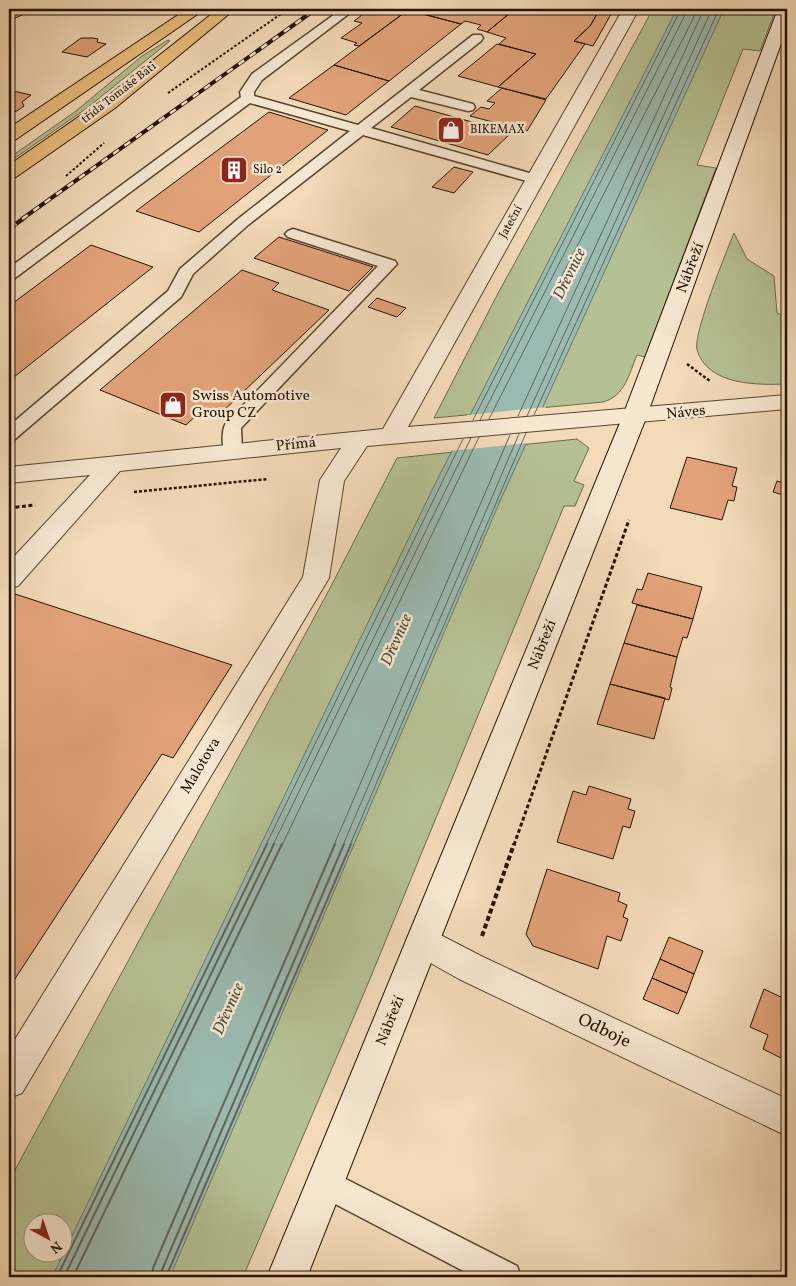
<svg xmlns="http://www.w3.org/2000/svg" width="796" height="1286" font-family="Vollkorn,serif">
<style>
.green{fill:#b6c193;stroke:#6e6a4a;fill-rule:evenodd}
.water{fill:#9bbab1;stroke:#6c776a}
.pier{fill:#f3dab8}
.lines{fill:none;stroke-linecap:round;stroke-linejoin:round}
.shore-far1{stroke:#606658;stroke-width:1}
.shore{stroke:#606658;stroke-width:2}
.building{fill:#e2a279;stroke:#251300}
.lane-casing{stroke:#58452e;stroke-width:3}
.street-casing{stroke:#58452e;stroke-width:2}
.secondary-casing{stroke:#251300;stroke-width:2}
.primary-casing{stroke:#251300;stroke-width:2}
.path-far3{stroke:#251300;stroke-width:2;stroke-dasharray:2.5 2;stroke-linecap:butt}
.path-far2{stroke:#251300;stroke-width:2.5;stroke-dasharray:3 2;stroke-linecap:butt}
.path-far1{stroke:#251300;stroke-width:3;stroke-dasharray:4 2.5;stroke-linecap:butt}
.path{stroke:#251300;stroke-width:4;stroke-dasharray:5 3;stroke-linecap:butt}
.lane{fill:#f7e7d1;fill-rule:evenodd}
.street{fill:#f7e7d1;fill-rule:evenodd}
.secondary{fill:#f7e7d1;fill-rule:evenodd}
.primary{fill:#eabd7c;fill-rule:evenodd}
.rail-far1-casing{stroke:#251300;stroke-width:4}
.rail-casing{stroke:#251300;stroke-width:4.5}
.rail-far1{stroke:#f7e7d1;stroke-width:2.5;stroke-dasharray:7;stroke-linecap:butt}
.rail{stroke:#f7e7d1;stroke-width:3;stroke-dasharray:9;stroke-linecap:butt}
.labels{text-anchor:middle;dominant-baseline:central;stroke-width:5;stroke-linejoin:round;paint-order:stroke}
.far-street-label{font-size:12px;fill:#251300;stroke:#f7e7d1}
.far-poi-label{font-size:12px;fill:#251300;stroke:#f7e7d1;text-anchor:start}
.street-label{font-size:15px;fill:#251300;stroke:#f7e7d1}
.poi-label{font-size:15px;fill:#251300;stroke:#f7e7d1;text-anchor:start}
.water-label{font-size:16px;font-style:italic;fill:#4e4d3e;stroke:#f7e7d1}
.near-street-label{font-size:18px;fill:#251300;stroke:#f7e7d1}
</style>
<rect width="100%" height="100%" fill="#f3dab8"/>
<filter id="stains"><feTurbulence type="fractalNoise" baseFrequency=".004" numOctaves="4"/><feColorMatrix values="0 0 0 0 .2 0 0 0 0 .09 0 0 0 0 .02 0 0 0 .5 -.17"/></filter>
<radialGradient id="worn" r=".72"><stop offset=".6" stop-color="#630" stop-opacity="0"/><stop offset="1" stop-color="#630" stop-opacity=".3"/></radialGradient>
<path class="green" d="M653,9H776L760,51L743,49L697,165L716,168L645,357L637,355C629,374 625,396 603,402L434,418L495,299Z
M168,40L170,41L87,108L9,162V158L76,111L142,56Z
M734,233L747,259L774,276L777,313L787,317V384C758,385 708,386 697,350C693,333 726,253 734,233Z
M577,439L589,448L574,481L584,485L575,506H564L367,986L243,1277H9V1181L329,590L397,458ZM32,1224H62V1254H32Z"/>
<path class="water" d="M677,9H724L500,501L170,1277H52L434,486Z"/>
<path class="pier" d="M546,407L529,443L448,451L467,415Z"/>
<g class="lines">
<path class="shore-far1" d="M534,415L719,9
M518,416L704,9
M527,416L712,9
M489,419L693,19L695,9
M473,420L681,9
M480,420L688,9
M266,845L463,439
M273,845L471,438
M282,845L479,437
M334,845L510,435
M343,845L519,434
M350,845L526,433"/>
<path class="shore" d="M57,1277L267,844
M64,1277L274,844
M73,1277L282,844
M152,1277L153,1268L335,844
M159,1277L344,844
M166,1277L351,844"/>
</g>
<path class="building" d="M9,9H10L24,14L9,21Z
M370,9L408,10L359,46L354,45L357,43L341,38L362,23L354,21Z
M403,9H501L500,10L510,13L487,32L477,29L481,25L465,21L461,24Z
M501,9H600L590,26L574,41L585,44L546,99L498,87L536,54L499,44L506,38L487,32L510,13L500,10Z
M600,9H614L593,46L574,41L590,26Z
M408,10L461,24L389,81L334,65Z
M81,38H93L98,39L97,42L106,44L87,57L62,52Z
M497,44L536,54L498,87L458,76Z
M334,65L389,81L346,115L289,98Z
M502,88L546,100L527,131L470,116L481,107L489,109L495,103L487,101Z
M9,90L31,95L22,102L24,106L17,111L9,113Z
M415,106L511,133L488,155L391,127Z
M269,112L328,130L199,232L136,211Z
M454,167L473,172L454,193L432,187Z
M279,237L373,267L349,291L254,258Z
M91,245L153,267L9,381V306Z
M242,270L279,283L272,290L329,310L218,416L202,410L186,425L100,390Z
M377,298L406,308L397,317L368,307Z
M687,457L737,468L732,486L737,487L734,501L728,500L722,520L670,508Z
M777,481L786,484L783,495L773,492Z
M648,573L702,587L693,619L632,603L637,589L642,590Z
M9,592L232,665L173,758L162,754L9,988Z
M637,605L693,619L687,638L683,637L677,657L624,643Z
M624,643L677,657L670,687L672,688L669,700L610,684Z
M610,684L665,698L654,739L597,724Z
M589,786L631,799L628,809L635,811L630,828L623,826L613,859L557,842L573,791L586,795Z
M547,869L620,893L618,901L627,905L623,917L628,919L621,941L607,936L598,969L533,946L526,934Z
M669,937L703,951L694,974L660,959Z
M660,959L694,974L687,993L652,978Z
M652,978L687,993L678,1014L643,999Z
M764,989L787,1000V1061L763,1049L768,1035L750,1027Z"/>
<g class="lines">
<g class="lane-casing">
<path id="lane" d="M342,9H355L262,80L254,92V96L358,125L473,35H481L483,38L481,41L419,90L473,104L475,107L473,110L468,111L411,97L371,128L540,176L542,179L540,182H530L363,135L248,225L193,274L181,297L15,439L9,441V426L168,291L180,269L238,219L350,131L250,103L15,278L9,280V268L241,97L240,92L252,74Z
M293,229L395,261L397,264L241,428L242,452L240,456L233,458L226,456C222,449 221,430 226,423L378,266L288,237L285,234L288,231Z
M326,1169L517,1266L521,1277H475L316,1194L311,1184L316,1174Z"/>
</g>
<g class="street-casing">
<path id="street" d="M623,9H639L408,427L787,395V409L367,446L344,481L329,578L22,1093L9,1098V1049L303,577L320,480L341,448L120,471L18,586L9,588V562L90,475L9,483V467L383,429Z
M423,926L483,957L787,1099V1136L459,979L411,952L406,941L411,930Z"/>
</g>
<g class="secondary-casing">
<path id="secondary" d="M778,9H787V27L646,418L307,1277H267L622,418Z"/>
</g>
<g class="primary-casing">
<path id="primary" d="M187,9H205L15,140L9,141V128Z
M218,9H235L115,108L16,177L9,179V165L103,100Z"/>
</g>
<path class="path-far3" d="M168,93L288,9
M66,176L104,143"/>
<path class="path-far2" d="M687,364L710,381
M134,492L268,479"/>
<path class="path-far1" d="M9,508L35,505
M514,845L629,520"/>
<path class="path" d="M482,936L514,844"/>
<use href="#lane" class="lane"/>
<use href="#street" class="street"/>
<use href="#secondary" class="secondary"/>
<use href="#primary" class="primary"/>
<g class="rail-far1-casing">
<path id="rail-far1" d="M22,219L316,9"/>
</g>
<g class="rail-casing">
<path id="rail" d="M9,229L24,218"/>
</g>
<use href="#rail-far1" class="rail-far1"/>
<use href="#rail" class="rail"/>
</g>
<defs>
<g id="shop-square" transform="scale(1.4375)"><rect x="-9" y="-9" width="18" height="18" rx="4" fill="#8f2418" stroke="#f7e7d1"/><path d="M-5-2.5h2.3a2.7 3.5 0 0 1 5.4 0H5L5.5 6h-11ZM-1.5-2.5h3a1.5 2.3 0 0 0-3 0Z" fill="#fff"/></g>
<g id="building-square" transform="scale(1.4375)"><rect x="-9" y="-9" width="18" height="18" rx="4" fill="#8f2418" stroke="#f7e7d1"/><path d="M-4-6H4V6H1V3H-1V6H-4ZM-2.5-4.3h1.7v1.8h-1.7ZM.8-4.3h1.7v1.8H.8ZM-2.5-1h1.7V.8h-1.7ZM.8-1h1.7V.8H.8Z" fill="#fff"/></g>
</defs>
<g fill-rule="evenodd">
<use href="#shop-square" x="451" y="130"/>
<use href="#building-square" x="234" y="170"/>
<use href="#shop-square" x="173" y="405"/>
</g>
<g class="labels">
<g class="far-street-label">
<text transform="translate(119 93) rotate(-38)">třída Tomáše Bati</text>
<text transform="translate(511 222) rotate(-61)">Jateční</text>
</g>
<g class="far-poi-label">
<text x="470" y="130">BIKEMAX</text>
<text x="253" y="170">Silo 2</text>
</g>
<g class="street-label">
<text transform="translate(691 268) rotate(-69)">Nábřeží</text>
<text transform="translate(686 413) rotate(-6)">Náves</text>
<text transform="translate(296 445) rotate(-6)">Přímá</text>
<text transform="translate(543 645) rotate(-68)">Nábřeží</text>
<text transform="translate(201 766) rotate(-59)">Malotova</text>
<text transform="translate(391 1021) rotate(-68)">Nábřeží</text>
</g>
<g class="poi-label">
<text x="192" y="396">Swiss Automotive<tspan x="192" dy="17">Group CZ</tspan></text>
</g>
<g class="water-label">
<text transform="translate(570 274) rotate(-64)">Dřevnice</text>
<text transform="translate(397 640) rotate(-66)">Dřevnice</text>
<text transform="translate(229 1009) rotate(-66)">Dřevnice</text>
</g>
<g class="near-street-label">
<text transform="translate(604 1031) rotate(26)">Odboje</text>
</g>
</g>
<rect width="796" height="1286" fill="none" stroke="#f3dab8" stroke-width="30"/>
<rect x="10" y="10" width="776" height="1266" fill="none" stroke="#251300" stroke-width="2.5"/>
<rect x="15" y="15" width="766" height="1256" fill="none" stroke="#251300"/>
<g transform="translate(48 1238) rotate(140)"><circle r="24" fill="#f7e7d1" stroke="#a3927d"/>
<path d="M0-4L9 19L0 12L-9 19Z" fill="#8f2418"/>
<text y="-8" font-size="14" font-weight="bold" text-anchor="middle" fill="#251300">N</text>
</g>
<rect width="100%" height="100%" filter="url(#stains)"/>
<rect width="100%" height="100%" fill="url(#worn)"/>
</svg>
